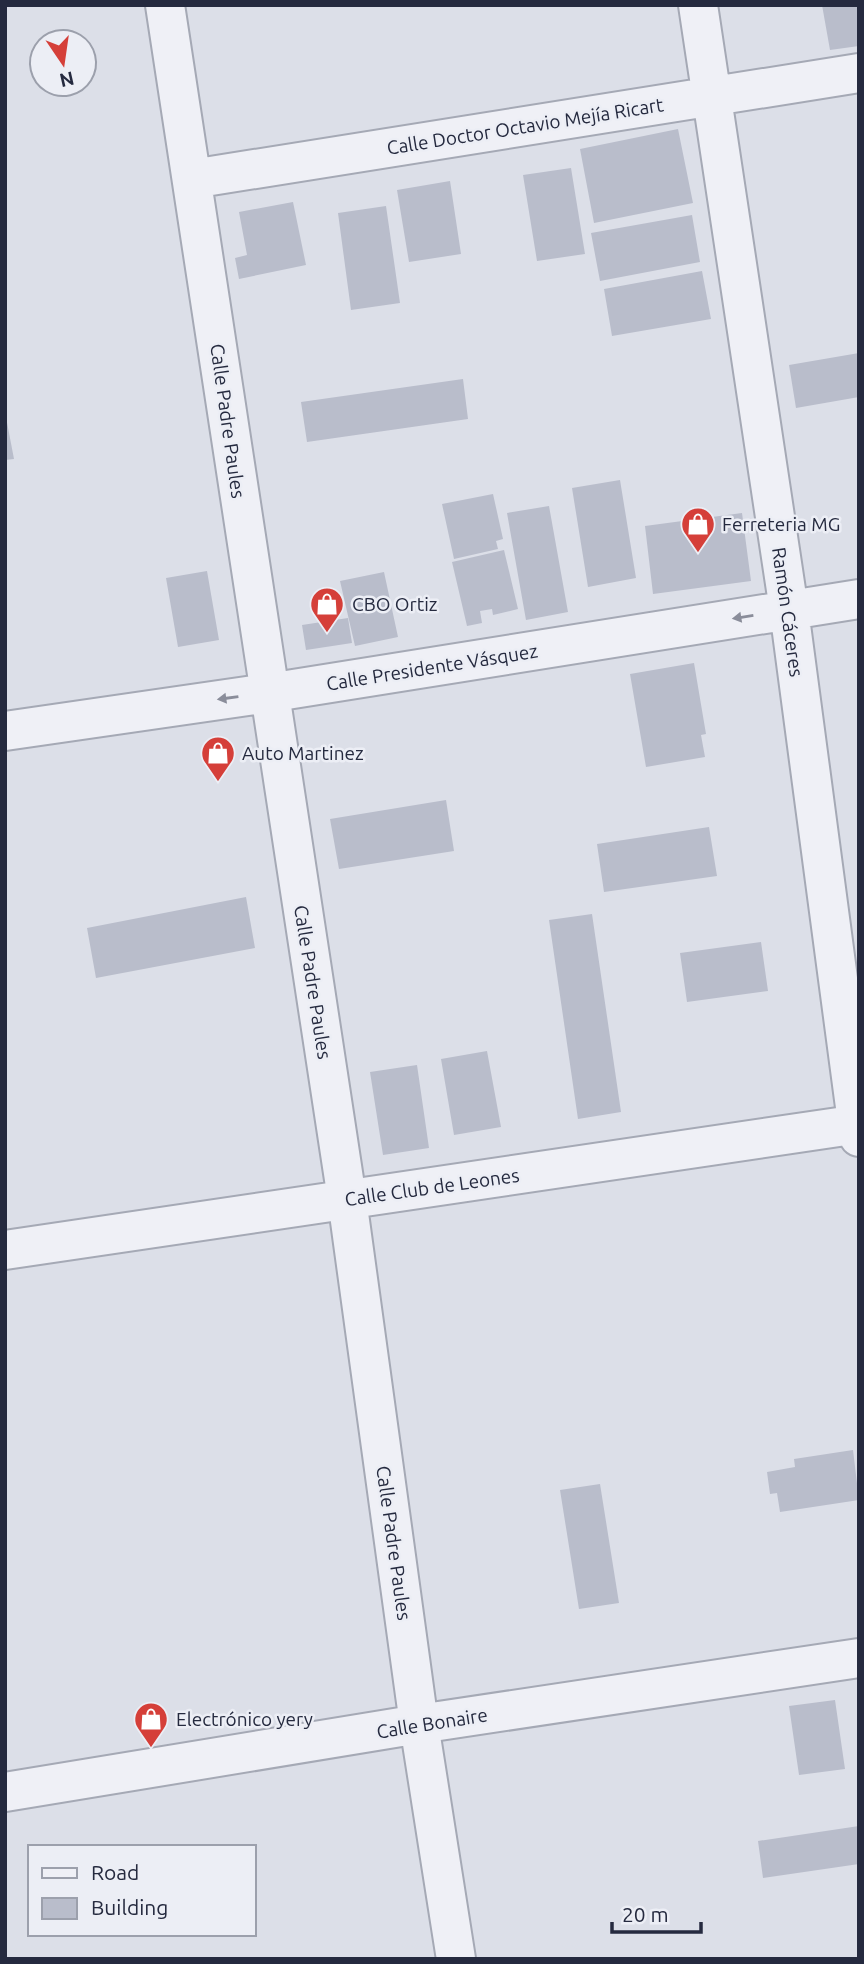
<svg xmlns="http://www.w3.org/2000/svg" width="864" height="1964" font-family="Ubuntu,sans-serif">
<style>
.building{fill:#b9bdcb}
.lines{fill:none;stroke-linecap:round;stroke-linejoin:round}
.minor-casing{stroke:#a5a9b5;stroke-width:42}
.minor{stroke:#eff0f6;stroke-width:38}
.oneway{fill:#8a8d9a}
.labels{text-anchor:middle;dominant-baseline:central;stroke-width:5;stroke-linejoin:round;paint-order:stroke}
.street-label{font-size:19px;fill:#252a3f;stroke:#eceef5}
.poi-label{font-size:19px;fill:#252a3f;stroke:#eceef5;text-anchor:start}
</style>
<rect width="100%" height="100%" fill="#dcdfe8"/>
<path class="building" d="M822,5H859V46L830,50Z
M678,129L693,203L594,223L580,149Z
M571,168L585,254L537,261L523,175Z
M450,181L461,254L409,262L397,190Z
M293,202L306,265L239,279L235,258L247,255L239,212Z
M386,206L400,303L351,310L338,213Z
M692,215L700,262L600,281L591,233Z
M702,271L711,319L612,336L604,289Z
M859,353V397L796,408L789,365Z
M463,379L468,419L307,442L301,402Z
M5,412L14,459L5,460Z
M620,480L636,578L588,587L572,488Z
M493,494L503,539L496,541L498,549L454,559L442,504Z
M549,506L568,612L526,620L507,513Z
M742,513L751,581L653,594L645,526Z
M504,550L518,609L493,615L492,609L480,611L482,623L467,626L452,562Z
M207,571L219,640L178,647L166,578Z
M384,572L398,637L355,646L340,581Z
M348,618L352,643L306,650L302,625Z
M694,663L706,734L701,735L705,757L646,767L630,674Z
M446,800L454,851L339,869L330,819Z
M709,827L717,876L604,892L597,844Z
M246,897L255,948L96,978L87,928Z
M592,914L621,1112L578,1119L549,920Z
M761,942L768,991L687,1002L680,953Z
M487,1051L501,1127L454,1135L441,1059Z
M417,1065L429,1148L383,1155L370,1072Z
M853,1450L859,1500L780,1512L777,1493L770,1494L767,1472L795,1467L794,1459Z
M600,1484L619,1603L579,1609L560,1490Z
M835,1700L845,1769L799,1775L789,1706Z
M859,1826V1864L763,1878L758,1841Z"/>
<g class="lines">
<g class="minor-casing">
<path id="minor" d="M165,5L347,1199L419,1724L456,1959
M698,5L789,610L859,1137
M192,179L859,73
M5,731L268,693L859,599
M5,1250L859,1124
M5,1792L419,1724L859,1658"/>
</g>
<use href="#minor" class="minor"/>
</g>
<defs><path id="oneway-solid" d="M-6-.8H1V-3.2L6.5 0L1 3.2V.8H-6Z" transform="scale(1.75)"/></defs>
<g class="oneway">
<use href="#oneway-solid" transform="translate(743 617) rotate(171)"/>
<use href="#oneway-solid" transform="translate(228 698) rotate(172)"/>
</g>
<defs>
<g id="shop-pin" transform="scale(1.75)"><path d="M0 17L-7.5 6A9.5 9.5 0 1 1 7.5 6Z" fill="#d53f39" stroke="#eceef5"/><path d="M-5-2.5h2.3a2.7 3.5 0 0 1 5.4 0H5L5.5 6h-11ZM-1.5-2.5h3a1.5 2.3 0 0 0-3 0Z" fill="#fff"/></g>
</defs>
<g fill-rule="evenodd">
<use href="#shop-pin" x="698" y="524"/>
<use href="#shop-pin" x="327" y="604"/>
<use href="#shop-pin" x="218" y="753"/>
<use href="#shop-pin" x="151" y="1719"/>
</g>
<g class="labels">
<g class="street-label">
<text transform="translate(525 126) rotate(-9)">Calle Doctor Octavio Mejía Ricart</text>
<text transform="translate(228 421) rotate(82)">Calle Padre Paules</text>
<text transform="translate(788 612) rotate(82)">Ramón Cáceres</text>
<text transform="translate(432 667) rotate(-9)">Calle Presidente Vásquez</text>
<text transform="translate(313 982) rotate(81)">Calle Padre Paules</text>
<text transform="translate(432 1187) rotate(-8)">Calle Club de Leones</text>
<text transform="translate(394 1543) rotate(82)">Calle Padre Paules</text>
<text transform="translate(432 1723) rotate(-9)">Calle Bonaire</text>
</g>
<g class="poi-label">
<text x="722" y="524">Ferreteria MG</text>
<text x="352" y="604">CBO Ortiz</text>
<text x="242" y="753">Auto Martinez</text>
<text x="176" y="1719">Electrónico yery</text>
</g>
</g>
<rect width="864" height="1964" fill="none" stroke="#252a3f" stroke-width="14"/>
<rect x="28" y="1845" width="228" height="91" fill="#eceef5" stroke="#9ca0ac" stroke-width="2"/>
<rect x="42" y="1868" width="35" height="10" fill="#eff0f6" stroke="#9ca0ac" stroke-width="2"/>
<text x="91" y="1880" font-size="21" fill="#252a3f">Road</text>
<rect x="42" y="1898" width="35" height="21" fill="#b9bdcb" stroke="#9ca0ac" stroke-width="2"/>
<text x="91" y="1915" font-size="21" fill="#252a3f">Building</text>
<g transform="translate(63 63) rotate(167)"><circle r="33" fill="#eceef5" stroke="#9ca0ac" stroke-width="2"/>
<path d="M0-5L12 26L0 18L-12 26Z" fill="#d53f39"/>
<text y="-10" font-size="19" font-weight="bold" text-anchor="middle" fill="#252a3f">N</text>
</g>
<path d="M612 1922v10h89v-10" fill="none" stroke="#252a3f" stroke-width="3.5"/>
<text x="622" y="1922" font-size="21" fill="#252a3f" stroke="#eceef5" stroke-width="5" paint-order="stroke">20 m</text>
</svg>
